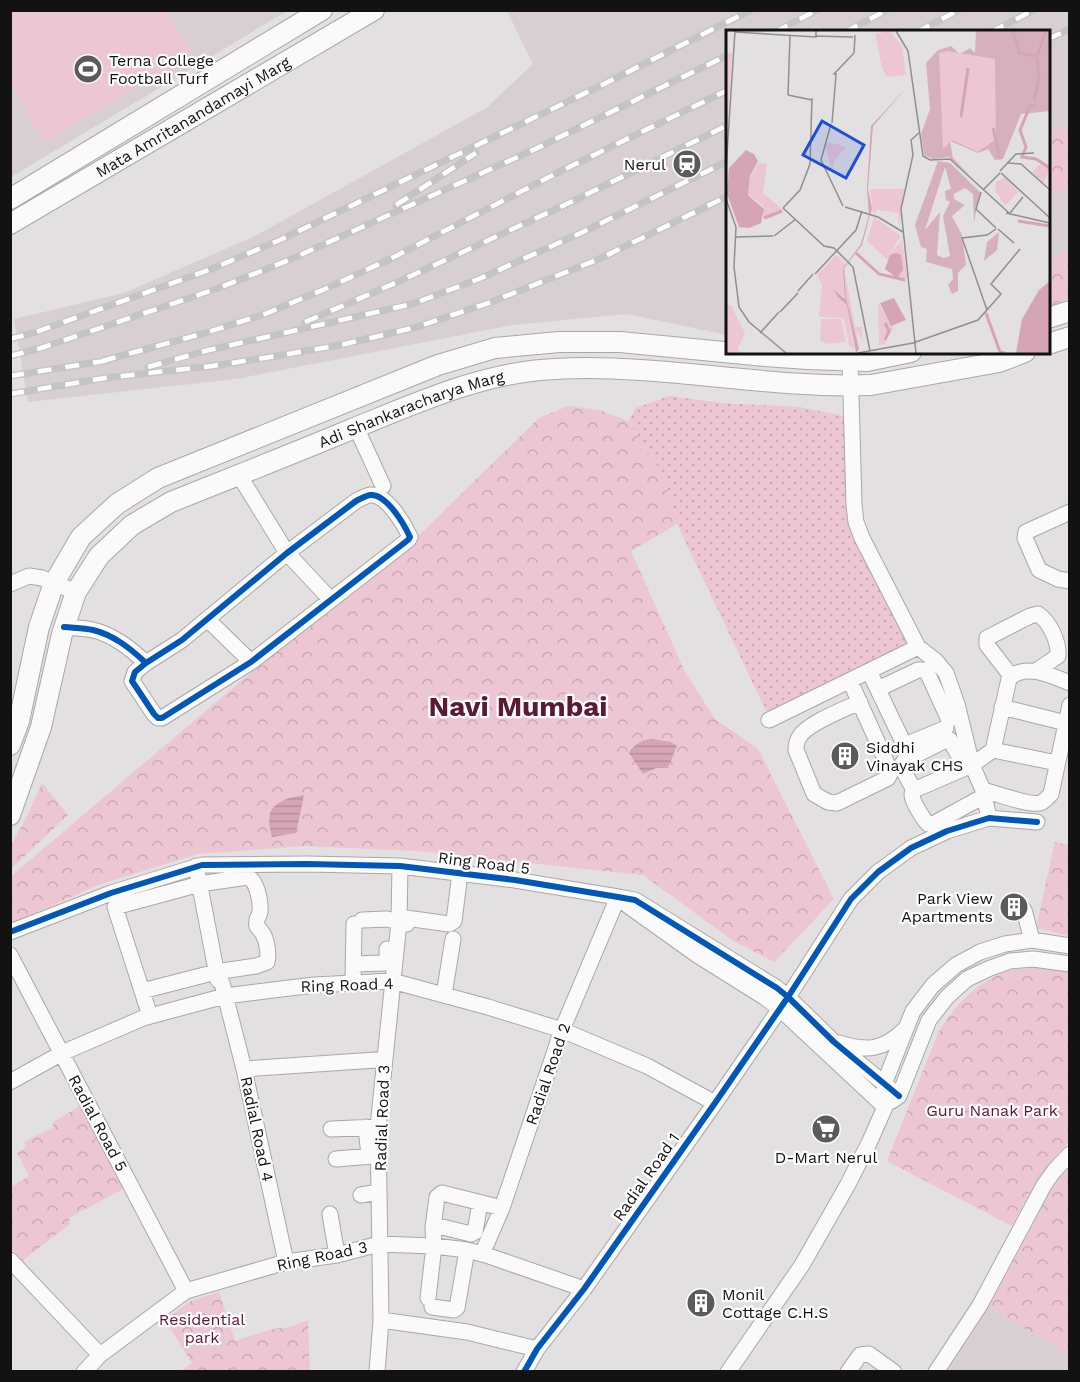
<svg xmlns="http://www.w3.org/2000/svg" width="1080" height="1382" font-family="'Work Sans',sans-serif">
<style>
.built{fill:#d8cfd2}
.grass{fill:url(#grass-dots)}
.park{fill:url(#park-crowns)}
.garden{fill:#edc6d3}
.water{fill:url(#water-rules)}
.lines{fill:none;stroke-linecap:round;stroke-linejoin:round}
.minor-casing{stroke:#a9a7a8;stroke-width:17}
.major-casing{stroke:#a9a7a8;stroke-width:22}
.minor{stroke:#fbfafa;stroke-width:15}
.major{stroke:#fbfafa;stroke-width:20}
.rail-casing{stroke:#c5c4c4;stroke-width:7}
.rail{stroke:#fff;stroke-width:4.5;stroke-dasharray:14;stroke-linecap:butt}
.cycleway-casing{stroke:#fff;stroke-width:10}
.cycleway{stroke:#0057b8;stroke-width:6}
.labels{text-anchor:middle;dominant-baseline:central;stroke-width:4.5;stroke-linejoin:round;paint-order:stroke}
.poi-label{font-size:16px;fill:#131212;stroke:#fff;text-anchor:start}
.street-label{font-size:16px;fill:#131212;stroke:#fff}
.park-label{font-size:16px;fill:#601136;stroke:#fff}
.town-label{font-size:28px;font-weight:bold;fill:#5b1935;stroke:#fff}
.inset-river{fill:none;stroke:#d5a5b5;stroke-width:3}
.inset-road{fill:none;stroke:#908e8e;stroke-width:1.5}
.view{fill:#1d4ed8;fill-opacity:0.15;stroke:#1d4ed8;stroke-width:3}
.inset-edge{fill:none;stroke:#131212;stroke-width:3}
</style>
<defs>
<pattern id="grass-dots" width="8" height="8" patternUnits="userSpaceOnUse" patternTransform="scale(1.5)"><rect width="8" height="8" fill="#edc6d3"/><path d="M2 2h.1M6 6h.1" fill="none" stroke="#caa9b4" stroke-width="1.8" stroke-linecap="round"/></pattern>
<pattern id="park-crowns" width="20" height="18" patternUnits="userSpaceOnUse" patternTransform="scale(1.5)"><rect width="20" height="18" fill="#edc6d3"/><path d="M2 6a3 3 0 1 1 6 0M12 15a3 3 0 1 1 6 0" fill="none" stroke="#caa9b4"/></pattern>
<pattern id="water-rules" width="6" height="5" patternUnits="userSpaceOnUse" patternTransform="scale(1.5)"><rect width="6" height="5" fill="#d5a5b5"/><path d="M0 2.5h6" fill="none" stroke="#b68d9b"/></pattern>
</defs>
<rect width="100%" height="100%" fill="#e3e0e1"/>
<path class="built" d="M11,11H287L11,177Z
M507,11H1069L1070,128L1068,129L1070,133L1069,298L1049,307L1048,32H728L727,335L627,314L513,325L236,379L28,402L14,319L124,293L253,237L486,108L533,64Z
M989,1307L1069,1355V1371L947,1372Z"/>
<path class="grass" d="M669,396L722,403L800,407L844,416L847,519L856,541L909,644L767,713L677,524L663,475L628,421L636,408Z"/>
<path class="park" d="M1049,128L1068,129L1069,133L1070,187L1049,196Z
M1069,250V298L1049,307V260Z
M568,406L600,410L628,421L663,475L677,524L631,551L685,672L715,719L758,749L834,899L774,962L732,940L643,875L416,851L305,846L198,854L98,885L11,924L10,877L267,659L411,543L539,418Z
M42,783L68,815L11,869V846L27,816Z
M1055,842L1069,845V936L1036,928Z
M1034,967L1054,969L1069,972V1143C1043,1165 1028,1196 1012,1226L887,1161L938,1033C954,1006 976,982 1006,972C1015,969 1025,968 1034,967Z
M81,1105L125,1188L69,1218L70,1224L22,1261L11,1248V1187L29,1176L17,1153L26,1147L24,1142L54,1127L52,1123Z
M1069,1166V1355L989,1307L1051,1190Z
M219,1292L235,1341L273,1329L290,1327L308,1320L310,1371H182L192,1363L165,1320L191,1301Z"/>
<path class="garden" d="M10,11H167L193,54L44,142L11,85Z"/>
<path class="water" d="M652,739L671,742L677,746L668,768H656L643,774L629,753C633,744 643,740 652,739Z
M304,795L296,833L272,837C263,807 276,800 304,795Z"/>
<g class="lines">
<g class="minor-casing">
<path id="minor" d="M850,360L854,505L856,522L862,538L918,647L936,661L946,673L957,704L972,765L983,790L989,818
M356,427L383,486
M239,475L287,553L331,600
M1070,512L1026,532L1025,538L1039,570L1058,579L1070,581
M10,584L29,576L42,578L76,592
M207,619L251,662
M64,627C74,628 84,628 93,630C114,635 131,649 146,663L182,640L287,553L356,501C360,499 365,496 370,495C386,493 404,524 410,537L408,540L251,662L162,718H158L154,714L132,681L135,672L146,663
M869,671L903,742L905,745L946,728
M1011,676L987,645V638L1030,616L1038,614C1050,622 1059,642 1058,656L1036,671
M850,681L890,770V774L888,778L837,803L828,802L814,794L796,750C796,745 797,740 800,736C808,723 845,709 860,702
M878,689L918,670H924L927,672L949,720
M1002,707L1066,723
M769,720L918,647
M993,750L1057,763
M965,767L950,740H946L904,761L902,764L904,772L914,790C913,791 912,793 912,795C912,801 923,819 928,824H933L984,796
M914,790L972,765L993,750L1009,679C1024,662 1052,676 1070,683
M983,790C994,793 1031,806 1040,803C1044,802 1048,797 1051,794L1070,705
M196,866L218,980L222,983L244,1069L286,1262
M627,905L697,955L764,997L780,1009L885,1107
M1024,910L1032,940
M399,917L449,924L454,921L460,873
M362,920L387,919L407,924
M10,932L111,893L202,865L307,864L400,866L515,880L618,897L635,900L777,988L788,997L834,1042L899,1096
M10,955L186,1291
M353,964L385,963L387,961V949
M353,983L354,924
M142,991L216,972L256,966L267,962C269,954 267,941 263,934C261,931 259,929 257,926C255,920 259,917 260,912C261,902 257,881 248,877L206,883
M444,995L453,939
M150,1016L115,907L200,884
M839,1043C867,1052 884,1050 905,1029
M244,1069L376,1060L384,1061
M10,1082L62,1053L143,1018L225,996L314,985L392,981L488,1007L562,1030L647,1066L715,1103
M892,1101L899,1096L929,1020L947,997L967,979L988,969L1010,961L1033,959L1070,964
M366,1127L369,1156
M331,1129L378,1127
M336,1159L372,1156H379
M361,1195L379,1192
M330,1214L337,1255
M434,1225L471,1234L475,1232L480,1203
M482,1254L502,1208L562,1030L618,897
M10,1260L100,1355
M428,1298L434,1246L433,1228L437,1197L442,1193L502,1208
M432,1307L454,1310L457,1308L467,1250
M381,1320L467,1332L537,1349
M84,1372L100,1355L186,1291L286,1262L337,1255L379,1244L434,1246L467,1250L486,1255L584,1289
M377,1372L381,1320L378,1127L399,922L400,866
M524,1372L537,1349L584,1289L715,1103L788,997L851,899L878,872L911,848L947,831L989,818L1037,822
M728,1372L802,1265L847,1186L869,1143L885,1107L884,1084L913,1011L933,985L956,965L980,952L1005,944L1032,940L1070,946
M848,1372L860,1355L869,1354L894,1372
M936,1372L980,1305L1044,1185L1054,1171L1070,1154"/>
</g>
<g class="major-casing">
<g id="major">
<path d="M10,199L322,10"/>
<path id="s1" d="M10,224L374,10"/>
<path d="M1048,318L1070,311"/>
<path d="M1048,344L1070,337"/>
<path d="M10,745L19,721L39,627L54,583L81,537L117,504L158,478L438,365L495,348L559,342H620L765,356L808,359L867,361L911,352"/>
<path id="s2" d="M10,815L41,727L62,634L76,592L99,556L132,525L171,502C231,478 292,454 352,429C417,403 483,372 555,369C660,363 766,389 871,385L999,362L1025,352"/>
</g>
</g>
<use href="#minor" class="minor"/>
<use href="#major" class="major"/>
<g class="rail-casing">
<path id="rail" d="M775,32L817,10
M845,32L887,10
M917,32L959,10
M991,32L1034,10
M1048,39L1070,29
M396,205L476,153
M305,322L400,281L571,202L728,125
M10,339L36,332L209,270L280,240L604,84L751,10
M10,356L41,348L216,289L289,260L531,151L728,55
M102,361L205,333L265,314L325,289L390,259L557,173L728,90
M148,367L209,350L412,304L479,279L585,231L728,161
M10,376L110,360
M10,394L105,378L212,366L277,356L345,344L417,327L491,302L599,259L728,196"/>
</g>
<use href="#rail" class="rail"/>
<g class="cycleway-casing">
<path id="cycleway" d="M64,627C74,628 84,628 93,630C114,635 131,649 146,663L182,640L287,553L356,501C360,499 365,496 370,495C386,493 404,524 410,537L408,540L251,662L162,718H158L154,714L132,681L135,672L146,663
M10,932L111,893L202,865L307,864L400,866L515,880L618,897L635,900L777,988L788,997L834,1042L899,1096
M524,1372L537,1349L584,1289L715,1103L788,997L851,899L878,872L911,848L947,831L989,818L1037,822"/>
</g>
<use href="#cycleway" class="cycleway"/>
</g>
<defs>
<g id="stadium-disc" transform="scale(1.5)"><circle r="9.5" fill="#5c5a5a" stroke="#fff"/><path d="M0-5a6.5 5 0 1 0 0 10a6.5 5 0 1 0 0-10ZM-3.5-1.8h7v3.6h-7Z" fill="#fff"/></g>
<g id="station-disc" transform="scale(1.5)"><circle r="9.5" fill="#5c5a5a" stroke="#fff"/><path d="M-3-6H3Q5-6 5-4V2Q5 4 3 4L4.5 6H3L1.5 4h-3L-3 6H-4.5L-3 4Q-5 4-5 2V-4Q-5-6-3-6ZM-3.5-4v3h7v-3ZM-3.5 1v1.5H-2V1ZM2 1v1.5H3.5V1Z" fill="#fff"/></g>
<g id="building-disc" transform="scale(1.5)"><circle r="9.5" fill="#5c5a5a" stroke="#fff"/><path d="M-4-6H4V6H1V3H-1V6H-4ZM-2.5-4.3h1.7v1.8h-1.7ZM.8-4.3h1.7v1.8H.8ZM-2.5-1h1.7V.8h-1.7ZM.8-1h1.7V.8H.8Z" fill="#fff"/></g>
<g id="supermarket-disc" transform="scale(1.5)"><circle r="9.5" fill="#5c5a5a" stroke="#fff"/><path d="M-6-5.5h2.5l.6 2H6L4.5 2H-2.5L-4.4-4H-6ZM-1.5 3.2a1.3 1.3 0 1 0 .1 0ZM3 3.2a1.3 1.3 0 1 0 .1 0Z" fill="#fff"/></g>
</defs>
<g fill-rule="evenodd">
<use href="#stadium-disc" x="88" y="69"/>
<use href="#station-disc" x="687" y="164"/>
<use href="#building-disc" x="845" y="756"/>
<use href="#building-disc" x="1014" y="907"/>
<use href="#supermarket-disc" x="826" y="1129"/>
<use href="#building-disc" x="701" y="1303"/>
</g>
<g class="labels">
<g class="poi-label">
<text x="109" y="60">Terna College<tspan x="109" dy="18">Football Turf</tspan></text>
<text x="666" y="164" text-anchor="end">Nerul</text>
<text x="866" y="747">Siddhi<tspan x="866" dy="18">Vinayak CHS</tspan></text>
<text x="993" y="898" text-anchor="end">Park View<tspan x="993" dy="18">Apartments</tspan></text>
<text x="826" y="1157" text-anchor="middle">D-Mart Nerul</text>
<text x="722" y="1294">Monil<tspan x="722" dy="18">Cottage C.H.S</tspan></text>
</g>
<g class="street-label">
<text stroke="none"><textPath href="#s1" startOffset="212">Mata Amritanandamayi Marg</textPath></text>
<text stroke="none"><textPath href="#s2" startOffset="624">Adi Shankaracharya Marg</textPath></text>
<text transform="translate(484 863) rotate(7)">Ring Road 5</text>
<text transform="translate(347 985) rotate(-2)">Ring Road 4</text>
<text transform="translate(548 1074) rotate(-71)">Radial Road 2</text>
<text transform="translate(382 1118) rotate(-88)">Radial Road 3</text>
<text transform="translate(98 1123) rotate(62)">Radial Road 5</text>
<text transform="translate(257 1129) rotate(78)">Radial Road 4</text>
<text transform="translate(646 1177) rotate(-55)">Radial Road 1</text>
<text transform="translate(322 1256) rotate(-12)">Ring Road 3</text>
</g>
<g class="park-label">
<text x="992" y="1110">Guru Nanak Park</text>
<text x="202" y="1319">Residential<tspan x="202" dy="18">park</tspan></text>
</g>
<g class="town-label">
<text x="518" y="706">Navi Mumbai</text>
</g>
</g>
<g transform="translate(726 30)">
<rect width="324" height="324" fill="#e3e0e1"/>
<path d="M176,210L181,248H172L177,240L173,224L158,239L163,231L160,228Z" fill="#edc6d3"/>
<path d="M250,1H324V81L295,84L277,129L269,130L262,119L252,123L224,111L227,128L244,146L223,127L207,129L198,125L195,104L204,79L200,33L212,20L225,16L234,24L244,18L249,23ZM212,131L224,133L254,162L248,192L247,164L239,158L228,164V169L239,175L226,186L236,205L240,235L232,243V261L226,264L222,255L227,249L226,239L200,232L201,219L195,217L189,195ZM219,137L225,159L219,161L220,170L224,172L217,186L224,226L217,228L211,225L214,182L199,200ZM273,202L271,220L258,231L261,212Z" fill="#d6b1bd" fill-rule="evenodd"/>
<path d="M0,23H6L0,119ZM110,225L116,229L113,237L118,229L119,235L123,233L118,238L129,297H136L137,303L135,298L137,313L130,299L133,320L120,267L109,262L121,275L128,319L123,315L118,288L93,287L96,255L91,245ZM152,272L167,299L158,314L153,315ZM0,275H5L19,303L12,319L15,323H0ZM95,289H115L120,312L101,314L94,310Z" fill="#edc6d3"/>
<path d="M222,21L269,29L270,109L252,122L226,110L217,119L213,23ZM103,112L120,117L109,130L106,140L99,115ZM32,133L41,134L37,163L57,180L45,188H37V176L22,164L24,148ZM279,148L292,162L279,176L269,160L270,152ZM144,159H178L173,199L172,183L152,180L147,184ZM148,187L175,206L160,229L141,211Z" fill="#edc6d3"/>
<path d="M164,1L176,16L180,45L161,47L156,38L149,4ZM316,132L324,139L317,153L306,142Z" fill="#edc6d3"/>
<path d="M182,56L147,96L142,159L146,179L144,185L136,215L118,238L120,267L133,319L130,323L121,275L112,267L107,259L119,269L117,238L135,214L143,185L141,159L145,96ZM20,120L28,124L32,131L24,146L22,165L38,179L35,193L23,198L13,197L1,164L3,138ZM170,223L175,225L177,240L171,248L159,239L164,225ZM324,251V323H290L296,289L313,260ZM168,268L180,290L165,296L154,273Z" fill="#d5a5b5"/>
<path class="inset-river" d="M287,1L293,23L310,26M308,70L313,47L311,26L320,1M309,76H304L294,100L300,117L296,127L310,129L324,138M235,87L242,38M267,98L274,129M38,188L56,181M292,191L324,196M130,223L153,244L179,250M260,283L274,322L279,323M159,310L163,301L159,293"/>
<path class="inset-road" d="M170,1L182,21L197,126L204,130L224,129L283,183M8,2L90,7V1M89,6L127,7M111,44H108L128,23L129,5M62,65L64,5M62,65L86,70M106,93L110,45M105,94L95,130L117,176M282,133L295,134L324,160M0,139L9,1M274,141L290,124L308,123M275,143L324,188M257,160L274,143M255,162L250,179L270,198M0,169L10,197L8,237L13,277L23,292L60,323M119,177L152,187L177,202M57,178L98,216L108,218L127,237L144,321M57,178L74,160L84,134L86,68M280,183L324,193M284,183L297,167M272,199L288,213M48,206L70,189M10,207L47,206M89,244L130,200L136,181M72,261L87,244M261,280L236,208L261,205L270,199M54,282L72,263M34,303L53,282M132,323L187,313L252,290L275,264L265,254L294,219M190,323L175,179L187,125L185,110L194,102"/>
<path class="view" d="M96,91L138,115L120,148L77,125Z"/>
<rect width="324" height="324" class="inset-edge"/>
</g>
<rect width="1080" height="1382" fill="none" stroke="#131212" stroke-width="24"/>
</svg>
